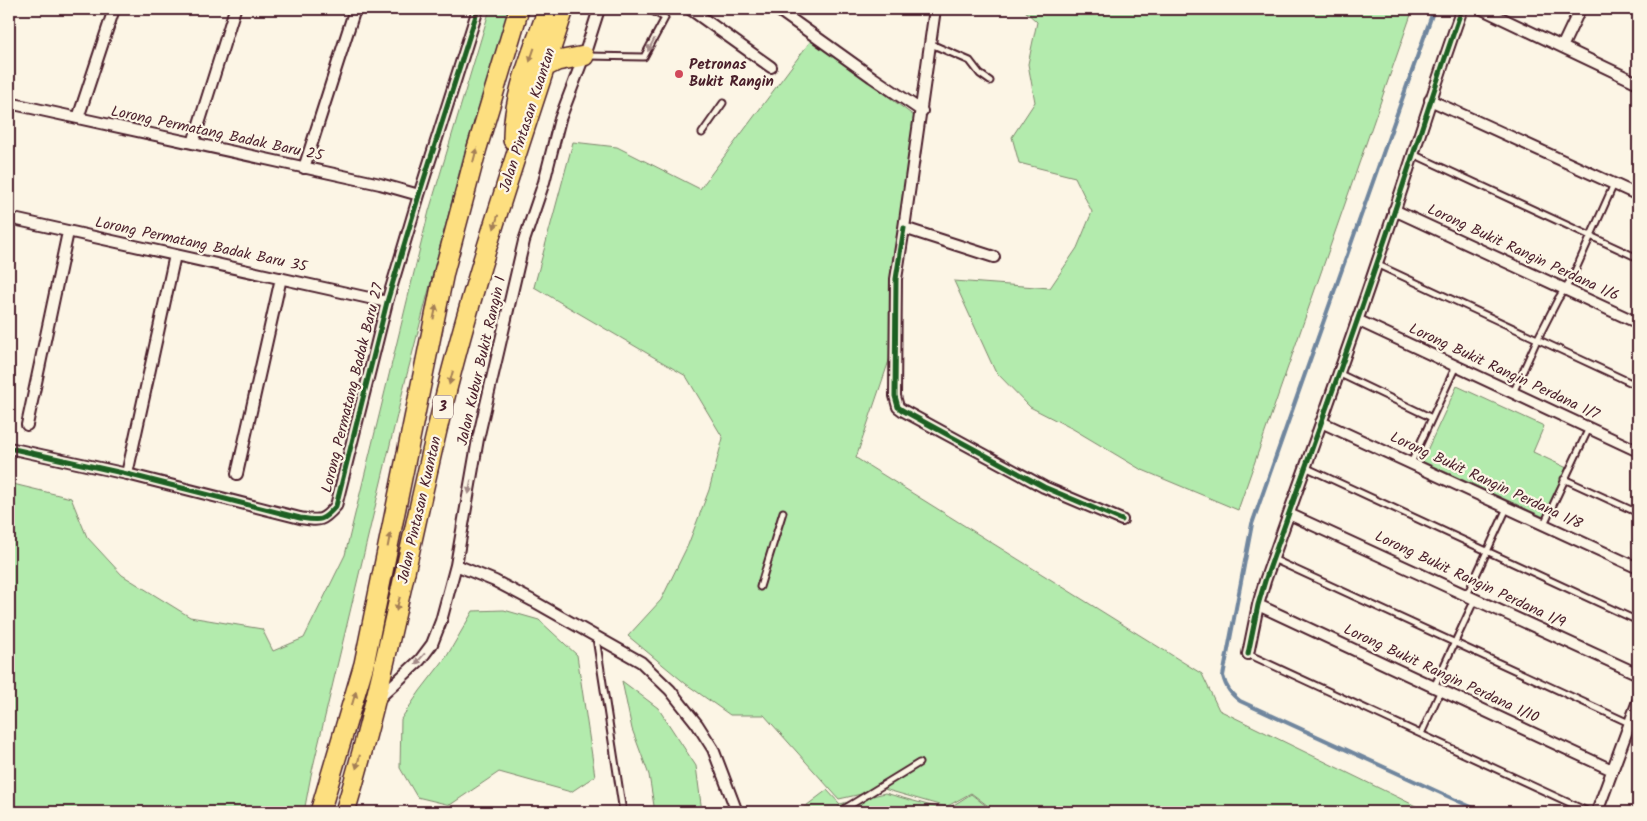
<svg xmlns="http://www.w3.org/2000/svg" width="1647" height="821" font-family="Kalam,sans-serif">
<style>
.green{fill:#b3ebad;stroke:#7e856c}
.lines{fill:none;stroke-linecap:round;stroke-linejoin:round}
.stream{stroke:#70869e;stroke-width:4}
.lane-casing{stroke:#4a1f2b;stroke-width:9}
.street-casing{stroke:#4a1f2b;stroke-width:14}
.highway-casing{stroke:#4a1f2b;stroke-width:22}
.lane{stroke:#fcf5e5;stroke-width:5}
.street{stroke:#fcf5e5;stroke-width:10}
.highway{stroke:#fddf80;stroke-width:19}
.cycleway-casing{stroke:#fcf5e5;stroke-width:8}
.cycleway{stroke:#1b5e20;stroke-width:5}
.oneway{fill:#a38a88}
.oneway2{fill:#a47f56}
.poi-dot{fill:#d1495b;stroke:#fcf5e5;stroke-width:2}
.labels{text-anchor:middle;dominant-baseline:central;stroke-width:4.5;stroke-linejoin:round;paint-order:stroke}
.shield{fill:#fcf5e5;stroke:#7f5f63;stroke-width:1}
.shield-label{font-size:14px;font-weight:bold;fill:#4a1f2b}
.poi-label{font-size:15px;font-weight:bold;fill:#4a1f2b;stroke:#fcf5e5;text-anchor:start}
.street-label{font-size:15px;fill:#4a1f2b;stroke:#fcf5e5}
</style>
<rect width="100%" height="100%" fill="#fcf5e5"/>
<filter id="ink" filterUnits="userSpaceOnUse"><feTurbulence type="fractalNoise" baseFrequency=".02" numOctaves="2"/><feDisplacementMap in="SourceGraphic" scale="10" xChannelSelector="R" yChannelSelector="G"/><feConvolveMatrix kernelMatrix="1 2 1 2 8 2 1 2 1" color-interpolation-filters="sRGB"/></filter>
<g filter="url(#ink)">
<path class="green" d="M490,9H510L464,154L404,386L311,775L304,812H9V483L71,498L87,537L122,575L190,617L262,629L273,651L304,638L345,555L429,211Z
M1023,9H1413L1238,510L1140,469L1073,429L1030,407L995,371L954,281L1050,288L1077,248L1092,212L1075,177L1019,163L1012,137L1035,102L1028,64L1037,22Z
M812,39L914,116L899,257L898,334L856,458L1202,674L1219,710L1428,812H996L971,793L946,807L884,789L839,799L764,715H730L686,684L628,636L661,600L688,545L709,490L723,438L686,376L534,287L573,142L617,147L700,189Z
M1457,386L1544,426L1533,452L1567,468L1544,517L1422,461Z
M504,610L539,620L577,655L595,776L571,792L499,772L450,805L417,797L400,768L401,719L420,691L447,656L473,611Z
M622,681L658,708L696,766L702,812H655L649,775L632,729Z
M827,790L840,804L885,793L946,810L971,794L994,812H798Z"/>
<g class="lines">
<path class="stream" d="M1434,9L1252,524L1223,676C1226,688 1231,694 1240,701L1482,812"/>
<g class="lane-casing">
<path id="lane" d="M931,44L970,61L980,74L990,81
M587,56L644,57L665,18L649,9
M702,133L723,103
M1413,154L1638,258
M1376,264L1638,386
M1338,373L1432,418
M1513,393L1537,340L1558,299L1572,278L1614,184
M1411,463L1456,366
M1305,467L1638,621
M1564,479L1638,513
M1544,524L1589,428
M1273,559L1629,723
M760,587L783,512
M1467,595L1507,508
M596,638L623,812
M1248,654L1589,812
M1434,687L1475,599
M1421,734L1441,690
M839,812L919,763"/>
</g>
<g class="street-casing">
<path id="street" d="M690,9L771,67
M777,9L872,77L922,111
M935,9L904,228L994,257
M1482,9L1638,83
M1562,47L1580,9
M1430,100L1638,195
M9,103L380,184L419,195
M78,118L114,9
M193,143L235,9
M304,168L355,9
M1394,210L1638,323
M9,218L387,302
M904,228L896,279L895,396L898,407L902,410L1044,487L1122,520
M1357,320L1638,451
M1321,422L1638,568
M27,425L68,232
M9,448L127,474L300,518C320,521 322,522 336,506L387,302L419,195L478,9
M127,474L175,255
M237,474L281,278
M1289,514L1638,674
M456,565L495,581L533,601L641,662L670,690L697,724L713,749L737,812
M1258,605L1612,770
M1248,654L1258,605L1265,581C1302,475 1341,370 1377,263C1406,179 1432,93 1462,9
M377,700L420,660L432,644L441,621L456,565L478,439L524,241L544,182L560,119L584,56L599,9
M1597,812L1638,701"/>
</g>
<g class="highway-casing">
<path id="highway" d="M545,67L557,61L584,56
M513,140C512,97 534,49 548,9
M320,812L364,664L444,272L477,148L519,9
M345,812C385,679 410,541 443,405C476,271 521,140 564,9"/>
</g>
<use href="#lane" class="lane"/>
<use href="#street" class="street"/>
<use href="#highway" class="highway"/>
<g class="cycleway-casing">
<path id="cycleway" d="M904,228L896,279L895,396L898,407L902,410L1044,487L1122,520
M9,448L127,474L300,518C320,521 322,522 336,506L387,302L419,195L478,9
M1248,654L1258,605L1265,581C1302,475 1341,370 1377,263C1406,179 1432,93 1462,9"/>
</g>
<use href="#cycleway" class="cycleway"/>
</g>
<defs><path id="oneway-solid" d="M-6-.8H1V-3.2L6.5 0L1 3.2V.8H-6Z" transform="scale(1.25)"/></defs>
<g class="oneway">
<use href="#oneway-solid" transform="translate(651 45) rotate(118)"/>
<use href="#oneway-solid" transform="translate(470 487) rotate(100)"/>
<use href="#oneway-solid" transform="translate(420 659) rotate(131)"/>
</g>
<g class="oneway2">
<use href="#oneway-solid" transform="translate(532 55) rotate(109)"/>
<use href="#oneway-solid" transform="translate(475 155) rotate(-75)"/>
<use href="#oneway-solid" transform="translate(496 222) rotate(107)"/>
<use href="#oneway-solid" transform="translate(435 312) rotate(-78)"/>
<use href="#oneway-solid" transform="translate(451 378) rotate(105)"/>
<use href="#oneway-solid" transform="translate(389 540) rotate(-79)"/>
<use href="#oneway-solid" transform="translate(398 604) rotate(104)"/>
<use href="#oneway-solid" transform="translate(354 698) rotate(-73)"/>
<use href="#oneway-solid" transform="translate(358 762) rotate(105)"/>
</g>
</g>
<circle class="poi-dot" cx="679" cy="74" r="5"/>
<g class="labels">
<rect class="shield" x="433" y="395.5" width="20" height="23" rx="4"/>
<g class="shield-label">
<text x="443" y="407">3</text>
</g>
<g class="poi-label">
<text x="689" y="65">Petronas<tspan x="689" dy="17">Bukit Rangin</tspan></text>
</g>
<g class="street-label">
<text transform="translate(528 120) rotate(-72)">Jalan Pintasan Kuantan</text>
<text transform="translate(217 134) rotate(12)">Lorong Permatang Badak Baru 25</text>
<text transform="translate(201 245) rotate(12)">Lorong Permatang Badak Baru 35</text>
<text transform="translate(1523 253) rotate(25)">Lorong Bukit Rangin Perdana 1/6</text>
<text transform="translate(482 361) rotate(-77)">Jalan Kubur Bukit Rangin 1</text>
<text transform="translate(1504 372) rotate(25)">Lorong Bukit Rangin Perdana 1/7</text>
<text transform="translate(353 388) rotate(-76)">Lorong Permatang Badak Baru 27</text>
<text transform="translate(1486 481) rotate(25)">Lorong Bukit Rangin Perdana 1/8</text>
<text transform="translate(420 510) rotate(-77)">Jalan Pintasan Kuantan</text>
<text transform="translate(1470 580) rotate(25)">Lorong Bukit Rangin Perdana 1/9</text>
<text transform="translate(1441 674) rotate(25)">Lorong Bukit Rangin Perdana 1/10</text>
</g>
</g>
<rect width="1647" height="821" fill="none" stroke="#fcf5e5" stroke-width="30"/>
<rect x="15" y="15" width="1617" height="791" fill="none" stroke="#4a1f2b" stroke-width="2" filter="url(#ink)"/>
</svg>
